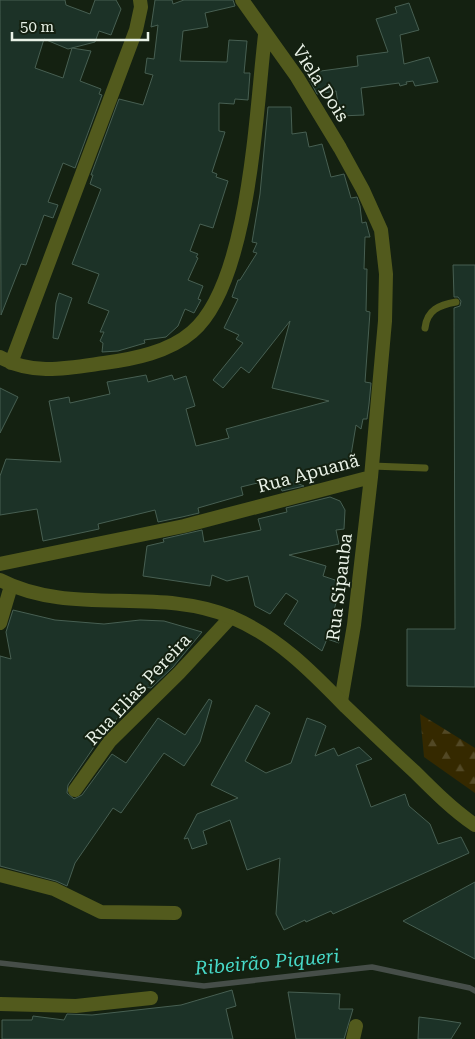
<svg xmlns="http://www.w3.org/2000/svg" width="475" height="1039" font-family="'Roboto Serif',serif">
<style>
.forest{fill:url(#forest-firs)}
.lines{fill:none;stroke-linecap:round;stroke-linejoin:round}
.stream{stroke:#464e49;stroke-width:5.5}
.building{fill:#1c3227;stroke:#475f52}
.service{stroke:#525a1d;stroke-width:7}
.minor{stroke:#525a1d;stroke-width:14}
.tertiary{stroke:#525a1d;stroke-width:14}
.labels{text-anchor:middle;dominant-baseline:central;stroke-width:4;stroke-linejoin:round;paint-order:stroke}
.street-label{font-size:18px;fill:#e8f1e6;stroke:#142111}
.water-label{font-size:19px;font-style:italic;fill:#47d9c8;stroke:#142111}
</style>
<defs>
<pattern id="forest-firs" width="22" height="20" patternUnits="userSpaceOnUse" patternTransform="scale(1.25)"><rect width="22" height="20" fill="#352900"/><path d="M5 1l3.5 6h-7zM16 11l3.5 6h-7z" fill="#524825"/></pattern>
</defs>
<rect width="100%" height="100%" fill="#142111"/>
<path class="forest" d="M420,714L475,748V793L424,757Z"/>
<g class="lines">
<path class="stream" d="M0,963L204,986L372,967L470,988L475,991"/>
</g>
<path class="building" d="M0,0H65L66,5L90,14L95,0H116L121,9L111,35L99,31L95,42L68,49L44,39L35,68L63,78L72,48L91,51L80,81L101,89L99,94L102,95L75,168L63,163L48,202L58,205L53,218L44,215L26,265L21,264L1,315Z
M155,0H172L173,4L184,0H233L235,6L205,13L208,27L183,31L180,61L227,62L229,40L247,41L244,73H250L248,100L235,99L234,104L219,103V131L225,132L212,172L217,174L216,177L228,181L213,228L200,224L190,251L198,254L196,257L198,258L188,280L203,286L198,299L201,300L194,313L185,309L178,326L166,337L144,340L145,343L118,351L102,352L103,343L100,341L104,332H100L109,311L88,303L99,274L72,264L101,189L90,184L93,175H91L119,99L143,105L153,75L145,73L147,58L154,59L158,25L151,27Z
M409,3L419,30L400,35L404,64L429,57L438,82L415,86L413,81L406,82L407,84L400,86L399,83L361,88L364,115L340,116L336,91L317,94L306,73L358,66L357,56L388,52L376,19L397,13L395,7Z
M268,107H291L292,134L306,132L309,147L322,144L331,177L344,174L351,198L357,197L360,206L362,223L366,222L370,237H365L364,269H367L366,311L370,312L365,382L371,383L369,404L367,419H363L361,429L356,425L349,467L294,482L304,486L282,491L278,478L241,487L243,495L198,508L199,513L182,517L158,522L155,510L98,524L99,529L43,541L37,509L0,515V476L6,459L61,462L49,401L69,397L70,403L110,394L107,382L146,375L148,382L172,375L174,380L186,376L195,406L186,409L196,446L229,438L226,429L329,401L272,388L290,321L249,373L241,367L223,388L213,380L243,343L236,339L239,335L224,328L238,299L232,297L238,280H240L257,253L253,252L257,243L252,242L260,194Z
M453,265H475V687L407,686V629H455L454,313V308L460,306L461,301L458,297H454Z
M59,293L72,298L58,339L53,338L56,303Z
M0,388L18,397L0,433Z
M330,497L340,501L345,510L344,529L336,530L339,544L289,555L326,566L323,576L338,581L335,598L337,599L333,614L339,616V643L327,639L322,651L284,624L298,601L286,593L270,614L255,606L248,576L227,581L212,575L210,586L143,576L147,546L164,542L163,539L202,530L204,542L261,530L258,519L287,512L286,508Z
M13,610L55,620L104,624L140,620L164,621L202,632L173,667L151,688L144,687L124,710L96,744L68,785L67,793L74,799L82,795L112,754L126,763L158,718L185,735L209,699L212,701L200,742L184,766L164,753L121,813L113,808L75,863L67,886L56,881L0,866V656L11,659L6,632Z
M256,705L270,713L245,761L266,773L291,763L307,718L321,723L326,726L315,756L334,748L338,756L359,747L372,759L356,765L371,807L405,794L409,806L430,824L438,844L461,837L469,853L333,914L331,911L306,922L305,920L284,930L276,914L280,858L247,870L230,820L203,831L207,844L192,849L188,838L184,839L197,814L238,798L211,785Z
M475,882V959L403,921Z
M232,990L236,1006L226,1009L233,1039H2V1020H32L33,1016L64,1020L67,1014L92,1015L181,1005Z
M288,992L340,994L339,1009H353L344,1039H296Z
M419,1017L442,1020L461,1023L451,1039H418Z"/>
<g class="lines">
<path class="service" d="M425,328C427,310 439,305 456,302
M372,466L425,468"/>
<path class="minor" d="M0,357C32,376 69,368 104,363C134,359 169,352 192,332C250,283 256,109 265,35
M11,363L136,30L141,7L140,0
M0,564L184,526L371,477L385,321L386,274L381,230L363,190L340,148L297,77L242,0
M0,623L11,586
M341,701L354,625L371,477
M75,790L110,741L179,673L231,617
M0,875L54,889L101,912L175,913
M0,1004L76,1006L151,998
M353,1039L356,1026"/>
<path class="tertiary" d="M0,580C71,617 158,586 231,617C278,637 311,671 346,707C369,729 392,751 415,772C434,791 453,810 475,825"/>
</g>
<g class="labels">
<g class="street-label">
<text transform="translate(321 83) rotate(57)">Viela Dois</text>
<text transform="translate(308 473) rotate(-15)">Rua Apuanã</text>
<text transform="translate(339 587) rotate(-83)">Rua Sipauba</text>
<text transform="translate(138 689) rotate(-47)">Rua Elias Pereira</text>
</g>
<g class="water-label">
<text transform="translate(267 962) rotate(-5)">Ribeirão Piqueri</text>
</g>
</g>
<path d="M12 32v8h136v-8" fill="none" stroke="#e8f1e6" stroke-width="2.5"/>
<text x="20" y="32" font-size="15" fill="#e8f1e6" stroke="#142111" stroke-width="4" paint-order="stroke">50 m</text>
</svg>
